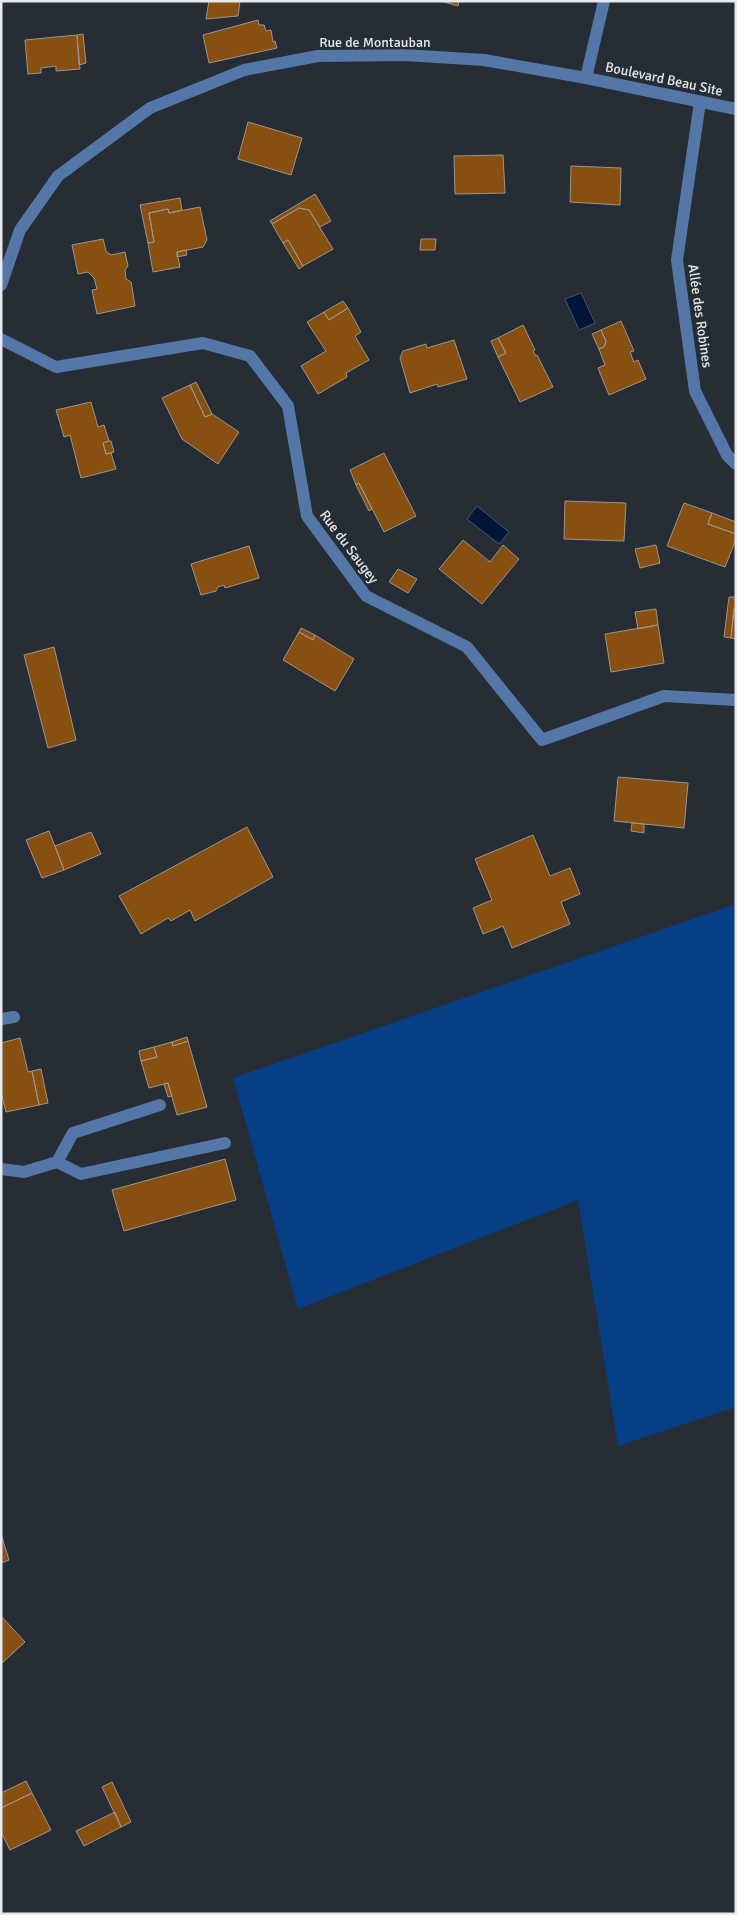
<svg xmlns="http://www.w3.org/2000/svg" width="737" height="1915" font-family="Signika,sans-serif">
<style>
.green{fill:#063f84}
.water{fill:#001539;stroke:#455570}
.building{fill:#874f10;stroke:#9f958d}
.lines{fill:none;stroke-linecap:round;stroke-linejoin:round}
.minor{stroke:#5477a7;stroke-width:12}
.labels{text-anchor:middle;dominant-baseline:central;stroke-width:5;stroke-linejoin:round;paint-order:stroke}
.street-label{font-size:14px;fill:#e6eaf0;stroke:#272d35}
</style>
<rect width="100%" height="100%" fill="#272d35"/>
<path class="green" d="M736,904V1407L618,1446L578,1200L298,1309L233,1078Z"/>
<path class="water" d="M581,293L595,323L579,330L565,299Z
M477,506L509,532L499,544L467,519Z"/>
<path class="building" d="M209,1H240L238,16L206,19Z
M441,1H459L458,6Z
M258,20L259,25H264L266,31L271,30L273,42L275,41L277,48L209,63L203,35Z
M83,34L86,63L79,65L77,35Z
M77,35L80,69L56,71V66L41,68V73L28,74L25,40Z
M248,122L302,138L291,175L238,159Z
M503,155L505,193L455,194L454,156Z
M571,166L621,168L620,205L570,202Z
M315,194L331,221L320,227L309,210L299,208L272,224L270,221Z
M180,198L182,210L169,213L168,209L149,213L154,242L148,243L140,205Z
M200,207L207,240L203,247L177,252L180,267L153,272L148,243L154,242L149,213L168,209L169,213Z
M299,208L309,210L333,249L303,266L288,240L283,243L272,224Z
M103,239L106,251L111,255L125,252L128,266L125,270L126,279L131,282L135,306L97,314L92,290L97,289L94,278L88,272L78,274L72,245Z
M421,239H436L435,250H420Z
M288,240L303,266L299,269L283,243Z
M186,250L187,255L177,257V252Z
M343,301L348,308L329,320L324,312Z
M348,308L361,332L355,336L369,360L346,373L347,377L318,394L301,366L326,351L307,322L324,312L329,320Z
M621,321L634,351L630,352L634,362L638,360L646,379L609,395L598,368L605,365L599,349L604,347L606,341L601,330Z
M523,325L535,350L533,351L536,356L537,355L553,387L520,402L498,357L506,353L498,338Z
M601,330L606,341L604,347L599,349L592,334Z
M498,338L506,353L498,357L491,341Z
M454,340L467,379L438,387L437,384L410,393L400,358L403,351L426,344L427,348Z
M196,382L212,414L205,417L190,385Z
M190,385L205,417L212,414L239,432L218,464L182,439L162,398Z
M91,402L98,427L104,425L109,441L103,443L106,454L111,453L116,469L81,478L70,435L64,437L56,410Z
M109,441H111L114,452L106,454L103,443Z
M384,453L416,516L384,532L359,483L356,485L350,470Z
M359,483L372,509L369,511L356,485Z
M565,501L626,503L624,541L564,539Z
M684,503L712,513L708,524L736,534V539L725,567L667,546Z
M712,513L736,522V534L708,524Z
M463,540L490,562L503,545L519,559L482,604L439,569Z
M656,545L660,563L640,568L635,549Z
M249,546L259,578L225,588L224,585L218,587L216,591L201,595L191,564Z
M398,569L417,579L408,593L389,582Z
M729,597H736V609H734L731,638L724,637Z
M656,609L658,625L638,629L635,612Z
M734,609H736V639L731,638Z
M658,625L664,663L611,672L605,634Z
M301,628L315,635L313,640L299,632Z
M299,632L313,640L315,635L354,659L335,691L283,660Z
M54,647L76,740L48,748L24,655Z
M618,777L688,783L684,828L614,821Z
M632,823L644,824V833L631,831Z
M247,827L273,877L195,921L190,910L171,921L168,918L141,934L119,896Z
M49,831L64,870L42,878L26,840Z
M91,832L101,854L64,870L55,846Z
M533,835L550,876L570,868L580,894L561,902L570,924L512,948L503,926L483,934L473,908L492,900L475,859Z
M187,1037L188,1041L173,1046L172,1042Z
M20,1038L28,1072L32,1071L39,1105L6,1112L1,1092V1043Z
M188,1041L207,1107L177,1115L168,1083L149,1088L141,1061L157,1057L154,1047L172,1042L173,1046Z
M154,1047L157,1057L141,1061L139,1051Z
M41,1069L48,1103L39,1105L32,1071Z
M168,1083L172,1096L168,1097L164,1084Z
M225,1159L236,1200L124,1231L112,1190Z
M1,1534L9,1560L1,1563Z
M1,1616L25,1642L1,1664Z
M26,1781L32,1793L1,1808V1793Z
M112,1782L131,1822L121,1827L102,1787Z
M32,1793L51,1830L10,1850L1,1832V1808Z
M115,1812L121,1827L84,1846L76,1831Z"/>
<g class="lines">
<path class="minor" d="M586,78L604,1
M700,102L677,260L695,391L727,455L736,464
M1,285L20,230L58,176L150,108L244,70L318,56L405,55L484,60L586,78L736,109
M1,339L56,367L203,343L250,356L288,406L307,516L366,596L467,647L542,740L664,696L736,700
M1,1019L14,1017
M57,1162L81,1174L225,1143
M57,1162L73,1133L160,1105
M1,1169L24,1172L57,1162"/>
</g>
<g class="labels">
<g class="street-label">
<text x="375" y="42">Rue de Montauban</text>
<text transform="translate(664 79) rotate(12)">Boulevard Beau Site</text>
<text transform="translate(700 316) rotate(82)">Allée des Robines</text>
<text transform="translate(349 547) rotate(53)">Rue du Saugey</text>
</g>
</g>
<rect width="737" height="1915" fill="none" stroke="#e6eaf0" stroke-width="5"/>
</svg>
